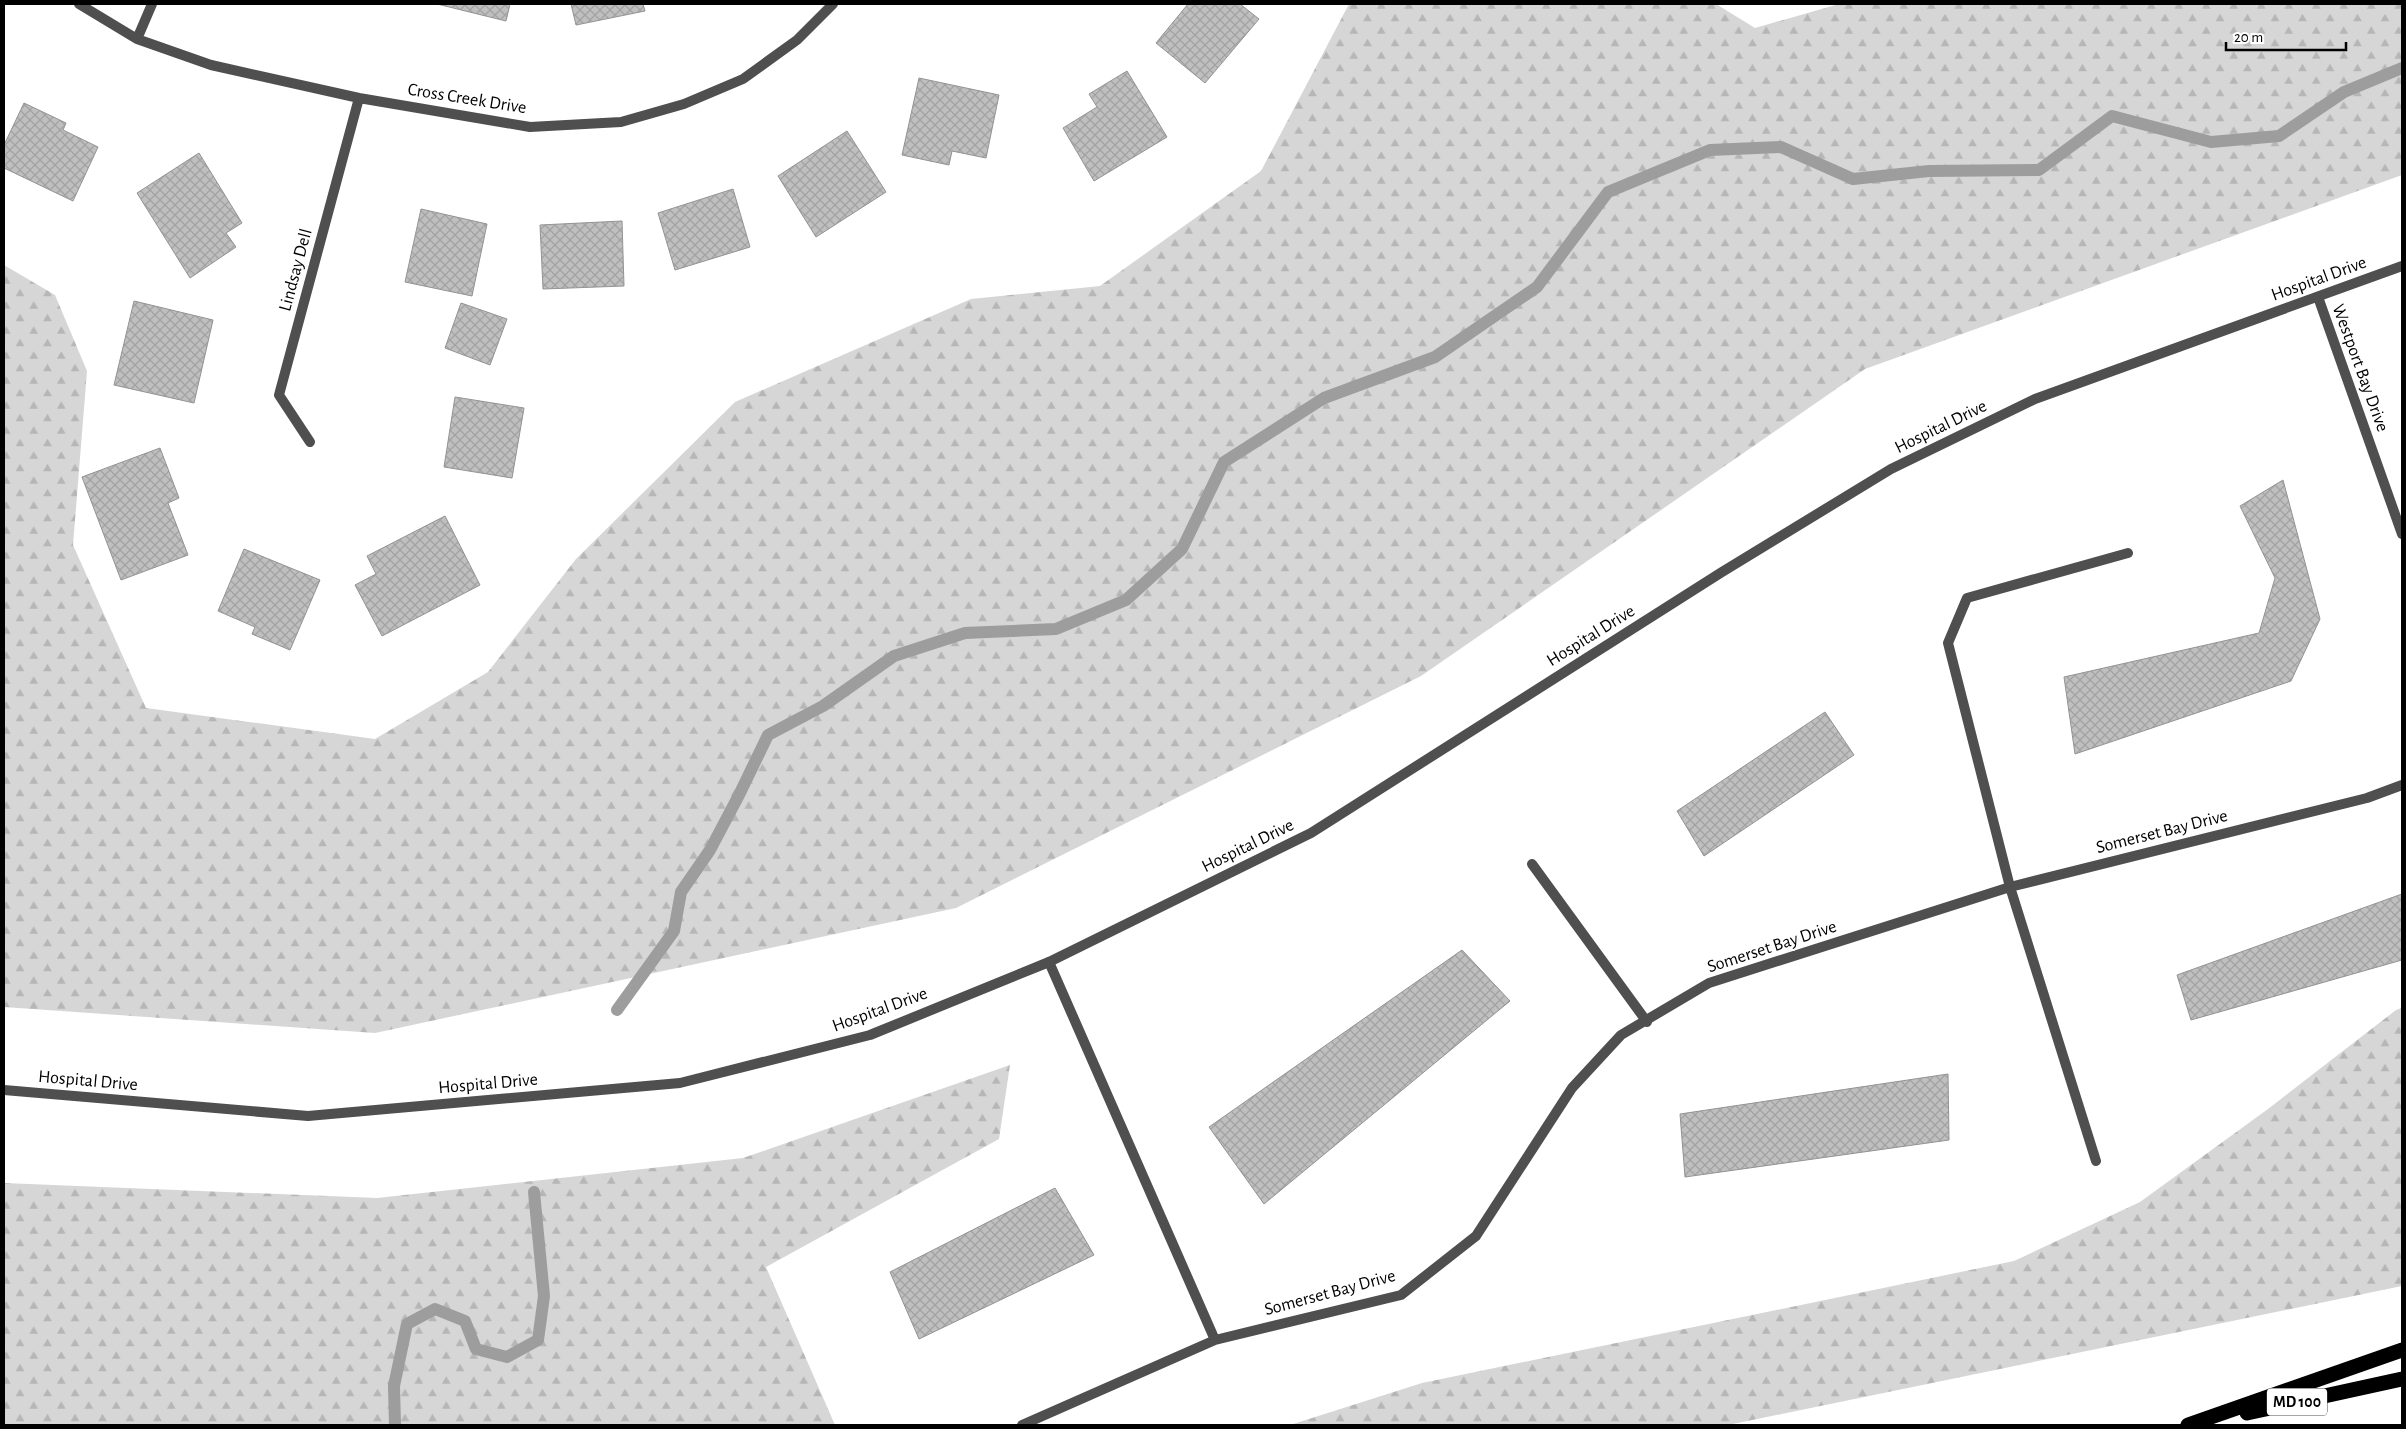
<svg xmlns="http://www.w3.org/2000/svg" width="2406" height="1429" font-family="'Alegreya Sans',sans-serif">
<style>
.forest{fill:url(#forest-firs)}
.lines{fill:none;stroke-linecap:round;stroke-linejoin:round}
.stream{stroke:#9d9d9d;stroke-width:12}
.building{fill:url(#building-cross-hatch);stroke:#939393}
.minor{stroke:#4f4f4f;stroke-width:10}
.tertiary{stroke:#4f4f4f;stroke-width:10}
.motorway{stroke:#000;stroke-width:15}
.labels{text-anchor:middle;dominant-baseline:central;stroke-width:4;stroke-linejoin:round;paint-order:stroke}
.shield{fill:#fff;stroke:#4c4c4c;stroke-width:1}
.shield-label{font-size:16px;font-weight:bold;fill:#000}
.street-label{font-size:18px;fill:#000;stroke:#fff}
</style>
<defs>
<pattern id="forest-firs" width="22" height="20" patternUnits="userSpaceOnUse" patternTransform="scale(1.25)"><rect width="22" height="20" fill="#d6d6d6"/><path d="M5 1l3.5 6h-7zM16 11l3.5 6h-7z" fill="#b6b6b6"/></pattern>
<pattern id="building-cross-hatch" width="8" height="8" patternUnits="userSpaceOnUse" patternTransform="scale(1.25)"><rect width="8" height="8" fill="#bfbfbf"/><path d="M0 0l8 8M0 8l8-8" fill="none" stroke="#a2a2a2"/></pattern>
</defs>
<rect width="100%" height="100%" fill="#fff"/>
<path class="forest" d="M1349,4H1716L1755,28L1839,4H2402V175L1865,369L1421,676L956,908L375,1033L4,1007V265L55,295L87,371L73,545L146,708L375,739L488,672L576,559L735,402L971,299L1100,286L1261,171Z
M2402,1008V1286L1728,1425H1290L1422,1383L2014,1261L2140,1202L2268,1109L2396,1010Z
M1010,1065L999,1139L766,1267L835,1425H4V1183L377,1198L743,1158Z"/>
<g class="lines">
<path class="stream" d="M617,1010L674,931L681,892L710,850L739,795L768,735L823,706L894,656L965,633L1056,629L1126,600L1182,549L1224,462L1324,398L1435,357L1537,287L1608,192L1710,150L1781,147L1853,179L1929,171L2039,170L2112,116L2211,142L2279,136L2344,92L2402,68
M395,1425L394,1386L407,1324L435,1309L465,1321L476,1349L507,1357L538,1340L544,1296L534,1192"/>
</g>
<path class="building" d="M437,4H510L506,21Z
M571,4H643L645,11L576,25Z
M1188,4H1240L1259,19L1205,83L1156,43Z
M1127,71L1167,137L1094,181L1063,128L1097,107L1089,94Z
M919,78L999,95L986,158L952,151L949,165L902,155Z
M24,103L66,123L63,130L98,147L73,201L4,168V145Z
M847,131L886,192L816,237L778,176Z
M199,153L242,223L226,233L236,247L190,278L137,193Z
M733,189L750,247L675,270L658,213Z
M421,209L487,224L472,296L405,282Z
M622,221L624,286L543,289L540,225Z
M134,301L213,320L194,403L114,385Z
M461,303L507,319L490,365L445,348Z
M455,397L524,408L512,478L444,467Z
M160,448L179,498L168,503L188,555L121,580L82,477Z
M2283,480L2320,619L2291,681L2075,754L2064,677L2259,633L2275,578L2240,506Z
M445,516L480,585L382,636L355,585L376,574L367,556Z
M244,549L320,580L290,650L252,634L255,627L218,611Z
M1825,712L1854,755L1704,856L1677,811Z
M2402,894V960L2191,1020L2177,975Z
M1462,950L1510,1001L1264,1204L1209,1127Z
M1948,1074L1949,1140L1685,1177L1680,1114Z
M1055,1188L1094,1255L919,1339L890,1272Z"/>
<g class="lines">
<path class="minor" d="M79,4L137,39L211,65L359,98L530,127L621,122L684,104L743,79L797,40L833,4
M137,39L152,4
M2318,297L2402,534
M310,442L279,395L359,98
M1532,864L1647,1022
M1049,962L1215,1340
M2096,1161L2010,887L1948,643L1967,598L2128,553
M1022,1425L1215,1340L1401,1295L1476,1236L1572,1088L1621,1035L1709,983L2010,887L2367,798L2402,785"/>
<path class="tertiary" d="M4,1090L308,1116L680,1083L870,1035L1049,962L1311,833L1722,572L1891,469L2035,399L2402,266"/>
<path class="motorway" d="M2247,1413L2402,1379
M2188,1425L2402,1350"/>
</g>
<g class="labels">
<rect class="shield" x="2267" y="1388.5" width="60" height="27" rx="4"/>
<g class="shield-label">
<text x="2297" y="1402">MD 100</text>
</g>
<g class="street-label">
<text transform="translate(467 99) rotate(9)">Cross Creek Drive</text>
<text transform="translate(296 270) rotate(-75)">Lindsay Dell</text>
<text transform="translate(2319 279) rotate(-20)">Hospital Drive</text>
<text transform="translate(2360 368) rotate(70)">Westport Bay Drive</text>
<text transform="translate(1941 427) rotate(-26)">Hospital Drive</text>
<text transform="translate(1591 636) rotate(-32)">Hospital Drive</text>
<text transform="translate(2162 832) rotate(-14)">Somerset Bay Drive</text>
<text transform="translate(1248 846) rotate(-26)">Hospital Drive</text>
<text transform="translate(1772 947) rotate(-18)">Somerset Bay Drive</text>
<text transform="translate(880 1010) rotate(-20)">Hospital Drive</text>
<text transform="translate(88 1081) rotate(5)">Hospital Drive</text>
<text transform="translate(488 1084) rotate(-5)">Hospital Drive</text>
<text transform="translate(1330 1293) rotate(-15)">Somerset Bay Drive</text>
</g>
</g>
<rect width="2406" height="1429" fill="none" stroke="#000000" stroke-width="10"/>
<path d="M2226 42v8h120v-8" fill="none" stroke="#000000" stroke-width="2.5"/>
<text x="2234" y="42" font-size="15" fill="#000000" stroke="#ffffff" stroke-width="4" paint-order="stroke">20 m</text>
</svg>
